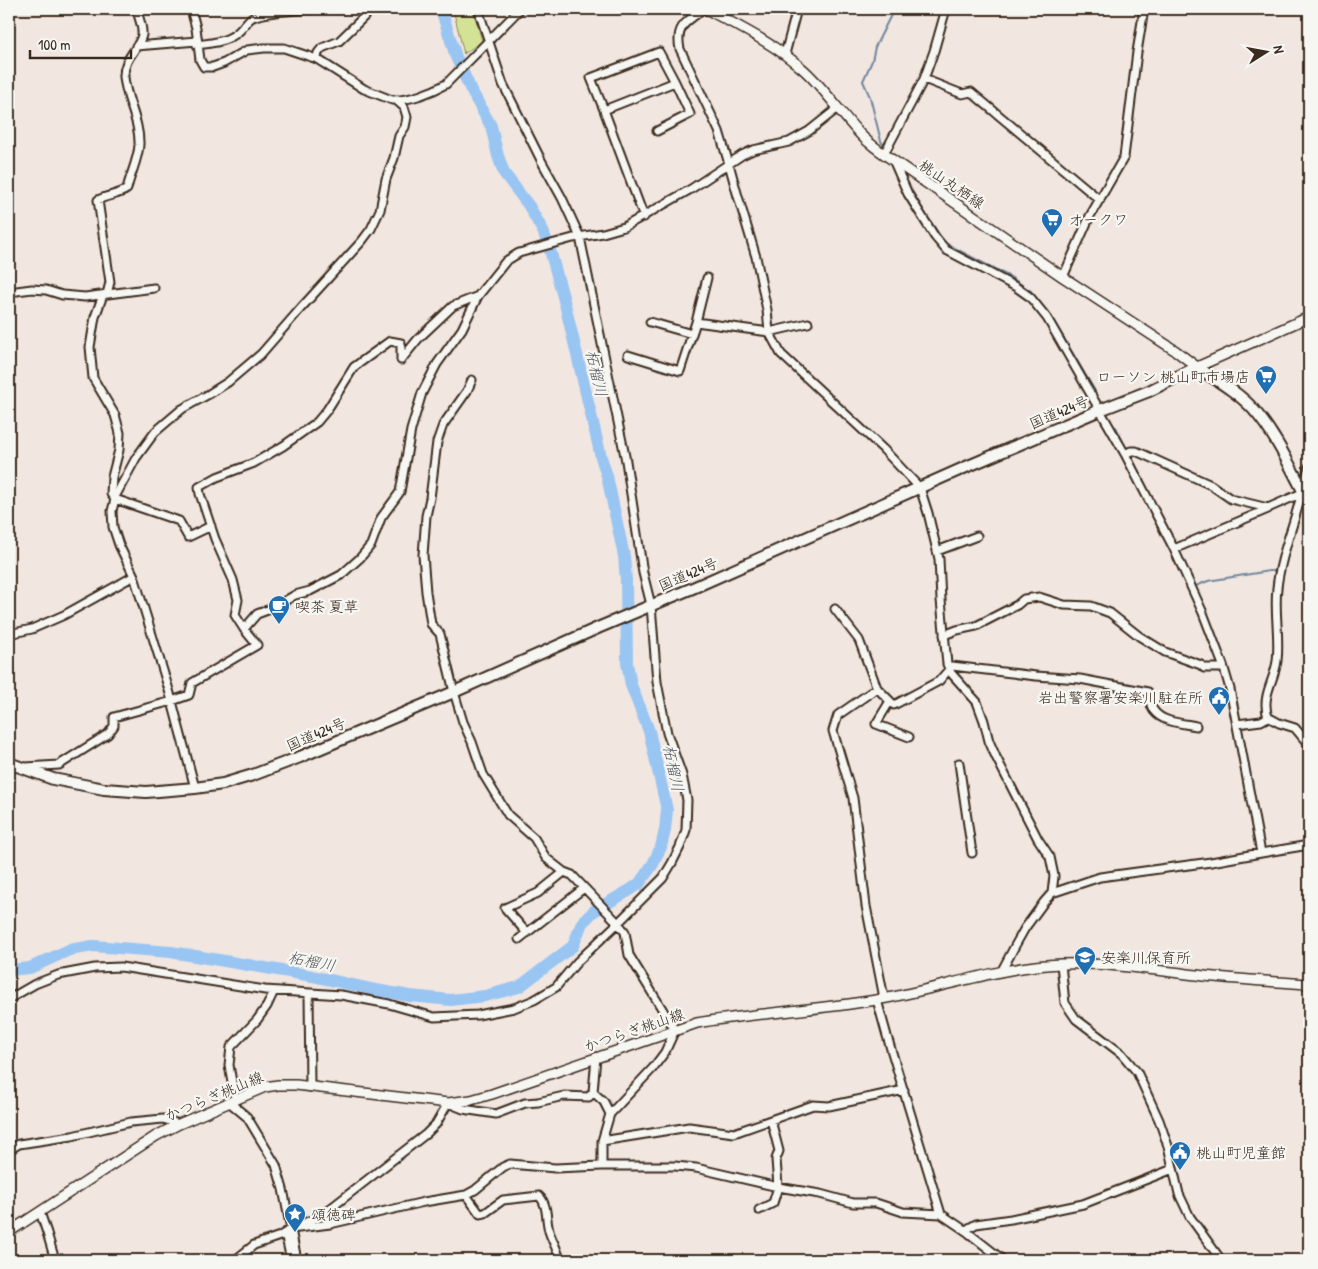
<svg xmlns="http://www.w3.org/2000/svg" width="1318" height="1269" font-family="'Patrick Hand','Klee One',sans-serif">
<style>
.built{fill:#ebd2cb}
.grass{fill:#d4e296;stroke:#88865a}
.lines{fill:none;stroke-linecap:round;stroke-linejoin:round}
.stream{stroke:#73879e;stroke-width:2}
.river{stroke:#99c5f3;stroke-width:12}
.minor-casing{stroke:#3b2a1e;stroke-width:11}
.major-casing{stroke:#3b2a1e;stroke-width:12}
.highway-casing{stroke:#3b2a1e;stroke-width:14}
.minor{stroke:#f6f6f2;stroke-width:7}
.major{stroke:#f6f6f2;stroke-width:9}
.highway{stroke:#f6f6f2;stroke-width:10}
.labels{text-anchor:middle;dominant-baseline:central;stroke-width:4.5;stroke-linejoin:round;paint-order:stroke}
.street-label{font-size:15px;fill:#3b2a1e;stroke:#f6f6f2}
.poi-label{font-size:15px;fill:#3b2a1e;stroke:#f6f6f2;text-anchor:start}
.water-label{font-size:16px;font-style:italic;fill:#57585e;stroke:#f6f6f2}
</style>
<rect width="100%" height="100%" fill="#f1e6e0"/>
<filter id="ink" filterUnits="userSpaceOnUse"><feTurbulence type="fractalNoise" baseFrequency=".02" numOctaves="2"/><feDisplacementMap in="SourceGraphic" scale="10" xChannelSelector="R" yChannelSelector="G"/><feConvolveMatrix kernelMatrix="1 2 1 2 8 2 1 2 1" color-interpolation-filters="sRGB"/></filter>
<g filter="url(#ink)">
<path class="built" d="M1307,689H1309V719H1303Z"/>
<path class="grass" d="M453,9H473L482,41L464,54Z"/>
<g class="lines">
<path class="stream" d="M885,148L881,141L870,97L863,81L872,61L875,47L894,9
M903,175L924,212L945,243L1012,278L1031,291L1052,318L1095,391
M1116,427L1127,450
M1130,454L1176,546
M1178,550L1196,586L1208,581L1269,571H1276"/>
<path class="river" d="M9,970L30,968L69,950L93,946L171,952L207,958L312,976L376,990L410,996L451,1000L485,996L519,987L573,946L582,923L594,911L630,890L639,884L653,864L661,847L665,830L667,810L649,731L631,685L627,663L626,580L624,556L607,476L601,457L565,304L550,250L543,231L529,206L504,173L498,156L491,126L471,90L456,57L441,9"/>
<g class="minor-casing">
<path id="minor" d="M191,9L196,28L200,60L204,67H213L224,63L247,50L264,48H284L317,59
M372,9L339,41L322,48L318,53L317,59L364,89L392,100C409,101 432,92 446,84L520,9
M704,9C687,21 675,26 680,49L719,131L729,164L737,193L756,257L767,310L769,332L781,354L883,449L920,488L928,513L939,559L941,600L947,664L951,673L977,702L984,721L989,741L996,757L1038,839L1050,857L1054,876L1052,893
M197,45C211,43 227,42 238,32C243,28 246,22 251,18C262,11 299,10 313,9
M136,46L197,41
M785,54L797,9
M924,79L962,94L971,92L1100,200
M604,110L591,78L659,52L675,82L604,110L644,217
M657,131L690,114L675,82
M884,154L924,79L934,51L946,9
M894,162L908,194L935,237L946,250L1016,287L1030,297L1047,318L1125,454L1174,549L1203,613L1223,665L1230,689L1261,853
M1063,277L1090,216L1124,157L1137,52L1144,9
M9,292L32,289L46,290L62,295L85,297L154,288
M107,294L110,282L98,200C107,195 119,195 127,189C130,175 138,160 139,145C140,121 126,100 124,77C123,58 139,49 142,35C143,27 139,17 136,9
M103,295L95,317L90,347L93,378L115,415L120,433L119,450L112,477L111,494L115,499L179,521L188,537L211,526
M650,322L692,334
M696,322L707,278
M628,355L680,371L696,322L769,332L808,323
M401,360L418,339L453,306L478,296
M472,380L467,391L443,425L437,442L430,498L426,516L423,555L426,592L431,624L440,634L454,692L463,722L472,742L483,774L508,815L534,838L546,858L564,872L572,875L618,923L625,932L629,955L675,1030L665,1052L653,1068L610,1114L602,1141V1166
M1125,454L1131,451H1136L1211,485L1231,499L1268,508L1309,490
M1302,488L1309,467
M1174,549L1268,509
M937,551L977,536
M835,609L859,640L877,688
M244,629L257,614L273,608L295,595L310,591L341,575L360,558L371,545L381,518L400,492L411,430L422,393L437,364L462,329L478,296L506,261L519,253L573,238L603,233L624,227L691,189L742,155L753,150L789,142L809,131L838,108
M9,634L32,629L64,615L134,576
M944,635L957,630L976,626L1017,605L1024,599L1039,597L1064,605L1091,606L1110,613L1139,636L1165,652L1201,665L1204,668H1224
M890,701L876,724L909,737
M1268,717C1261,696 1274,682 1277,661C1280,637 1274,612 1277,588C1280,556 1294,526 1301,495
M1268,717L1279,723L1295,728L1309,745
M1237,724L1261,721L1268,717
M959,763L972,853
M9,768L59,765L108,734L114,726V717L172,701L189,695L192,683L257,645L244,629L235,615L238,600L233,580L215,539L200,494L199,487L217,477L254,463L283,446L317,422L327,410L354,367L390,341L401,343V360
M195,788L169,690L134,576L119,545L113,527L112,511L116,495L136,458L155,432L182,409L209,394L228,382L261,354L301,308L362,241L371,229L380,210L386,179L394,158L399,136L405,127L407,117L404,107L396,100
M527,933L505,908L538,893L564,872
M519,939L584,888
M1061,964L1065,1003L1076,1019L1122,1054L1137,1072L1159,1120L1168,1146L1179,1194L1190,1217L1221,1260
M1001,972L1016,944L1025,928L1044,902L1052,893L1100,877L1211,862L1261,853L1309,845
M309,993L310,1087
M884,998L866,906L853,798L833,731L838,715L877,688L894,705L939,681L952,666L1036,676L1080,679L1148,692C1150,699 1150,706 1154,711C1163,723 1183,723 1196,726
M9,999L35,984L58,975L95,968L121,967L265,990L341,995L389,1004L434,1017L478,1015L514,1008L534,1000L556,987L577,962L618,923L663,878L672,863L680,847L686,830L687,800L682,775L667,733L657,682L651,605L643,573L626,461L580,237L562,198L542,162L503,84L478,9
M877,1000L887,1036L941,1214
M596,1057L593,1092L604,1102L610,1114
M235,1099L229,1065L231,1047L257,1020L267,1006L274,991
M229,1102L247,1117L276,1165L283,1189L297,1260
M602,1141L689,1127L734,1133L813,1105L829,1106L904,1090
M9,1150L19,1144L72,1136L131,1122L163,1119L179,1124
M466,1195L480,1214L485,1213L503,1200L539,1196C549,1205 545,1222 550,1234C553,1243 559,1251 559,1260
M759,1210L773,1203L778,1187L776,1159L779,1151L771,1120
M40,1212L47,1233L55,1260
M291,1229L330,1224L424,1202L466,1195L475,1190L503,1167L510,1164L555,1168L602,1166H675L696,1168L778,1187L820,1194L853,1203H876L903,1212L941,1214L966,1231L1003,1260
M966,1231L969,1228L976,1224L1011,1219L1083,1204L1173,1169
M285,1233L291,1260
M235,1260L254,1245L280,1236L291,1229L322,1215L426,1134L436,1124L448,1103L463,1109L496,1114L525,1103L538,1102L564,1096L589,1097L593,1092"/>
</g>
<g class="major-casing">
<path id="major" d="M706,9C740,27 775,44 804,70C825,89 841,114 860,134C867,142 876,148 884,154L1063,277L1176,351L1197,367L1309,317
M9,1232L156,1136L179,1124L265,1087L278,1085H296L448,1103L471,1100L492,1094L697,1023C756,1013 817,1010 876,1000C937,990 1000,966 1061,964C1112,962 1165,972 1215,977C1246,980 1278,982 1309,984"/>
</g>
<g class="highway-casing">
<path id="highway" d="M9,763L53,779L104,789L146,792L195,788L223,784L253,775L300,757L454,692L600,627L695,587L966,467L1100,410L1149,391L1197,367C1215,379 1239,393 1253,409C1277,436 1292,471 1309,502"/>
</g>
<use href="#minor" class="minor"/>
<use href="#major" class="major"/>
<use href="#highway" class="highway"/>
</g>
</g>
<defs>
<g id="supermarket-pin" transform="scale(1.125)"><path d="M0 17L-7.5 6A9.5 9.5 0 1 1 7.5 6Z" fill="#1f6fb2" stroke="#f6f6f2"/><path d="M-6-5.5h2.5l.6 2H6L4.5 2H-2.5L-4.4-4H-6ZM-1.5 3.2a1.3 1.3 0 1 0 .1 0ZM3 3.2a1.3 1.3 0 1 0 .1 0Z" fill="#fff"/></g>
<g id="cafe-pin" transform="scale(1.125)"><path d="M0 17L-7.5 6A9.5 9.5 0 1 1 7.5 6Z" fill="#1f6fb2" stroke="#f6f6f2"/><path d="M-5.5-4.5H6V0H3Q3 3.5 0 3.5H-2.5Q-5.5 3.5-5.5 0ZM3-3.2v2h1.7v-2ZM-6 4.5H4V6H-6Z" fill="#fff"/></g>
<g id="civic-pin" transform="scale(1.125)"><path d="M0 17L-7.5 6A9.5 9.5 0 1 1 7.5 6Z" fill="#1f6fb2" stroke="#f6f6f2"/><path d="M-.6-6.5H3V-4.5H.6V-3L4-1V1h2V6H-6V1h2V-1L-.6-3ZM-1.2 2.5V6h2.4V2.5Z" fill="#fff"/></g>
<g id="school-pin" transform="scale(1.125)"><path d="M0 17L-7.5 6A9.5 9.5 0 1 1 7.5 6Z" fill="#1f6fb2" stroke="#f6f6f2"/><path d="M0-5L7-2L0 1L-7-2ZM-4 1L0 2.5L4 1V4Q0 6-4 4Z" fill="#fff"/></g>
<g id="sight-pin" transform="scale(1.125)"><path d="M0 17L-7.5 6A9.5 9.5 0 1 1 7.5 6Z" fill="#1f6fb2" stroke="#f6f6f2"/><path d="M0-6L1.8-2.2L6-1.7L2.9 1.2L3.7 5.4L0 3.3L-3.7 5.4L-2.9 1.2L-6-1.7L-1.8-2.2Z" fill="#fff"/></g>
</defs>
<g fill-rule="evenodd">
<use href="#supermarket-pin" x="1052" y="219"/>
<use href="#supermarket-pin" x="1266" y="376"/>
<use href="#cafe-pin" x="279" y="606"/>
<use href="#civic-pin" x="1219" y="697"/>
<use href="#school-pin" x="1085" y="957"/>
<use href="#civic-pin" x="1180" y="1152"/>
<use href="#sight-pin" x="295" y="1214"/>
</g>
<g class="labels">
<g class="street-label">
<text transform="translate(952 184) rotate(34)">桃山丸栖線</text>
<text transform="translate(1059 412) rotate(-23)">国道424号</text>
<text transform="translate(688 574) rotate(-23)">国道424号</text>
<text transform="translate(316 734) rotate(-23)">国道424号</text>
<text transform="translate(634 1030) rotate(-19)">かつらぎ桃山線</text>
<text transform="translate(214 1096) rotate(-23)">かつらぎ桃山線</text>
</g>
<g class="poi-label">
<text x="1068" y="219">オークワ</text>
<text x="1250" y="376" text-anchor="end">ローソン 桃山町市場店</text>
<text x="295" y="606">喫茶 夏草</text>
<text x="1203" y="697" text-anchor="end">岩出警察署安楽川駐在所</text>
<text x="1101" y="957">安楽川保育所</text>
<text x="1196" y="1152">桃山町児童館</text>
<text x="311" y="1214">頌徳碑</text>
</g>
<g class="water-label">
<text transform="translate(597 373) rotate(77)">柘榴川</text>
<text transform="translate(674 768) rotate(78)">柘榴川</text>
<text transform="translate(312 961) rotate(11)">柘榴川</text>
</g>
</g>
<rect width="1318" height="1269" fill="none" stroke="#f6f6f2" stroke-width="30"/>
<rect x="15" y="15" width="1288" height="1239" fill="none" stroke="#3b2a1e" stroke-width="2" filter="url(#ink)"/>
<g transform="translate(1266 52) rotate(79)" stroke="#f6f6f2" stroke-width="4" paint-order="stroke">
<path d="M0-4L9 19L0 12L-9 19Z" fill="#3b2a1e"/>
<text y="-8" font-size="14" font-weight="bold" text-anchor="middle" fill="#3b2a1e">N</text>
</g>
<path d="M30 50v8h101v-8" fill="none" stroke="#3b2a1e" stroke-width="2.5"/>
<text x="38" y="50" font-size="15" fill="#3b2a1e" stroke="#f6f6f2" stroke-width="4" paint-order="stroke">100 m</text>
</svg>
